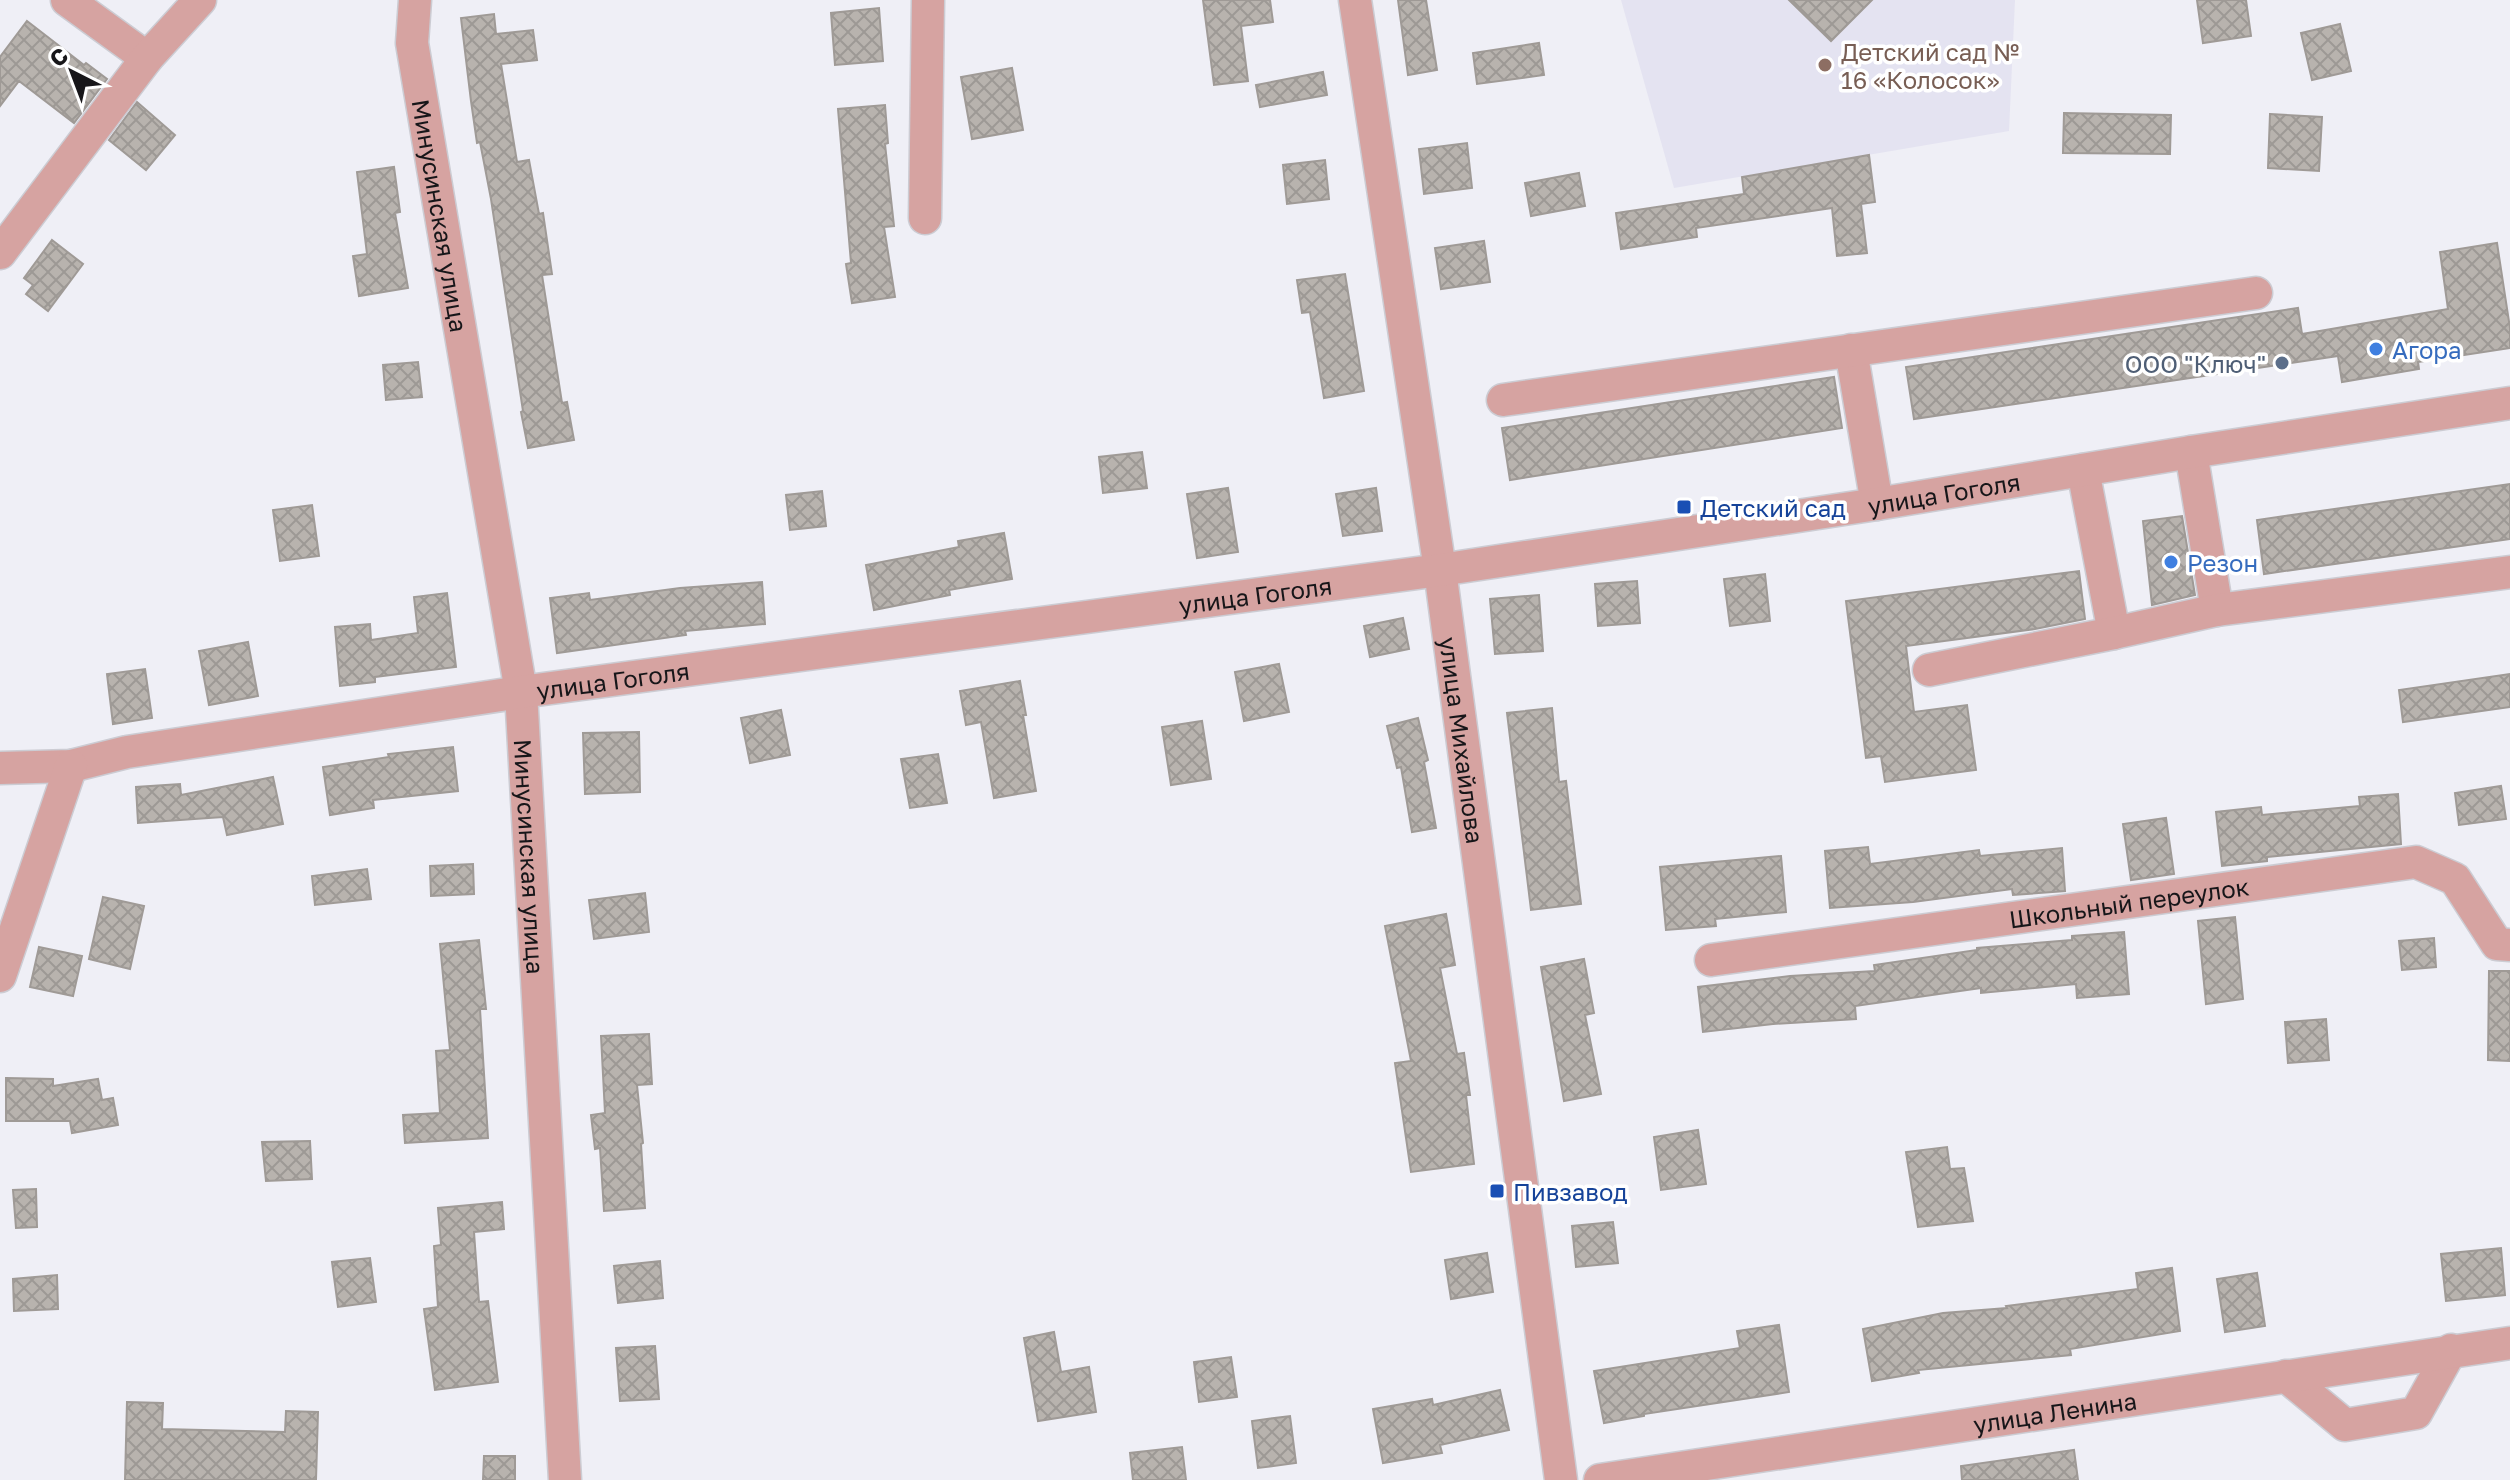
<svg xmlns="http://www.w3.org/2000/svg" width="2510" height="1480" font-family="'Golos Text',sans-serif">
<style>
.built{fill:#e4e3f1}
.building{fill:url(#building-cross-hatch);stroke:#9f9a96;stroke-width:2}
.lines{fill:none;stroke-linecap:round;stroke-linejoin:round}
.minor-casing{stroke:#ccccd3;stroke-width:35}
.minor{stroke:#d6a3a1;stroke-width:32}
.education-dot{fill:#8d6e63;stroke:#fff;stroke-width:3}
.shop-dot{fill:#3f7fe0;stroke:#fff;stroke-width:3}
.service-dot{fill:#5c6f8a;stroke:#fff;stroke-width:3}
.transit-dot{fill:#1a4fb4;stroke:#fff;stroke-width:3}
.labels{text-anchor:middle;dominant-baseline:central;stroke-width:7;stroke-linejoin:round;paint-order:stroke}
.education-label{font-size:24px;fill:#785e54;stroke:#fff;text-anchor:start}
.street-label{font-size:24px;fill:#171619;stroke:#fff}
.shop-label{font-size:24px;fill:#366cbe;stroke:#fff;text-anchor:start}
.service-label{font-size:24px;fill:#4e5e75;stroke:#fff;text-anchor:end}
.transit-label{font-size:24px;fill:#164399;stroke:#fff;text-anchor:start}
</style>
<defs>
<pattern id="building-cross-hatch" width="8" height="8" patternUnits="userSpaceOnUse" patternTransform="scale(2)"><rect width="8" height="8" fill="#b8b3ae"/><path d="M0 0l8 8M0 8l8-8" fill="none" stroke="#9d9995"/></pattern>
</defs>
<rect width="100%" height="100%" fill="#efeff6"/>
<path class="built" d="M1621,0H2015L2009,131L1674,188Z"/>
<path class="building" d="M1203,0H1270L1273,22L1241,26L1248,81L1214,85Z
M1398,0H1426L1437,70L1408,75Z
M1789,0H1872L1831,41Z
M2197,0H2246L2251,36L2203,43Z
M879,8L883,61L835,65L831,13Z
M494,14L496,34L533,30L537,60L501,64L517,162L529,160L539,214L543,213L552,274L542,275L562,403L567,402L574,440L528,448L521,412L523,411L491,199L480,142L477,143L471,101L461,18Z
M27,21L84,65L86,63L107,79L74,123L19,81L0,106V57Z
M2340,24L2351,71L2312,80L2301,33Z
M1539,43L1544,75L1477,84L1473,53Z
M1012,68L1023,130L972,139L961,77Z
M1323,72L1327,95L1260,107L1256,85Z
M137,102L175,135L146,170L109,140Z
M885,105L888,143L885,144L894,226L884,227L895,297L852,303L846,264L851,263L838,109Z
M2064,113L2171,115L2170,154L2063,153Z
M2270,114L2322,117L2319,171L2268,168Z
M1467,143L1472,188L1424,194L1419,149Z
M1869,155L1875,202L1861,204L1867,253L1837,256L1832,208L1696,228L1697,237L1621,249L1616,213L1744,194L1742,177Z
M1325,160L1329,199L1287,204L1283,165Z
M394,167L400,212L395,213L408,288L359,296L353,256L367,254L357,172Z
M1579,173L1585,206L1531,216L1525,183Z
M52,240L83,264L48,311L26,294L33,285L24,278Z
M1484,241L1490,282L1441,289L1435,248Z
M2497,243L2510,328V348L2418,362L2419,369L2342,382L2338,356L1914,419L1906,367L2298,308L2302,334L2448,309L2440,252Z
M1345,274L1364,391L1324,398L1310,312L1302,313L1297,280Z
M418,362L422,397L386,400L383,365Z
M1834,377L1842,428L1510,480L1502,428Z
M1142,452L1147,488L1103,493L1099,457Z
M2510,484V539L2264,574L2257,520Z
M1228,488L1238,552L1197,558L1187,494Z
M1376,488L1382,531L1343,536L1336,494Z
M822,491L826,526L790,530L786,495Z
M312,505L319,556L280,561L273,510Z
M2182,516L2195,595L2152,605L2143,521Z
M1004,533L1012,579L949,590L950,595L874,610L866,565L959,547L958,541Z
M2079,571L2085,619L2035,629L1906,646L1914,712L1967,705L1976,770L1885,782L1881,756L1866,758L1846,601Z
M1765,574L1770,621L1730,626L1724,579Z
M1637,581L1640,623L1598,626L1595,584Z
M762,582L765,624L685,631L686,635L557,653L550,598L589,593L590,600L680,588Z
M447,593L456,667L375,677V682L340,686L335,627L370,624L371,640L418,633L414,597Z
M1539,595L1543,651L1495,654L1490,599Z
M1403,618L1409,649L1370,657L1364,626Z
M248,642L258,696L209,705L199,651Z
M1279,664L1289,712L1244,721L1235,672Z
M145,669L152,718L113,724L107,674Z
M2510,674V707L2403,722L2399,690Z
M1020,681L1026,715H1023L1036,791L994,798L981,722L966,725L960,691Z
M1552,708L1559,782L1566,781L1581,904L1531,910L1507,713Z
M781,710L790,755L750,763L741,718Z
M1418,718L1428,760L1424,762L1436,828L1412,832L1401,767L1397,768L1387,726Z
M1202,721L1211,779L1171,785L1162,727Z
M639,732L640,792L585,794L583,733Z
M453,747L458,791L373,800L374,808L330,815L323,767L389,757L388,754Z
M938,754L947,803L910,808L901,759Z
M273,777L283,824L227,835L223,817L138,823L136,787L180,784L181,795Z
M2501,786L2506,819L2459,825L2455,793Z
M2398,794L2401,844L2267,857V861L2222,866L2216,812L2261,807L2262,815L2360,806L2359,797Z
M2166,818L2174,874L2131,880L2123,824Z
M1868,847L1870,864L1979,850L1980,856L2062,848L2065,891L2013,895L2012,889L1913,902L1830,908L1825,851Z
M1781,856L1786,912L1715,919L1716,926L1666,930L1660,867Z
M473,864L474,894L431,896L430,866Z
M367,869L371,899L315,905L312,876Z
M645,893L649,932L594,939L589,900Z
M103,897L144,906L130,969L89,959Z
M1446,914L1455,965L1440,968L1457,1054L1464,1053L1470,1095H1466L1474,1164L1411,1172L1395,1063L1411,1061L1385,926Z
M2235,917L2243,999L2206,1004L2198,921Z
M2124,932L2129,994L2077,998L2076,984L1981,993V988L1855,1006L1856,1019L1773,1024L1703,1032L1698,987L1790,976L1875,971L1874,965L1977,950V948L2072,940V936Z
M2434,938L2436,967L2402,970L2399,941Z
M479,940L486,1009H480L488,1138L405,1143L403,1115L440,1113L436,1051L450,1050L440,944Z
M39,947L82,956L73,996L30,987Z
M1584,959L1594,1013L1585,1015L1601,1094L1564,1101L1541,967Z
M2489,971H2510V1061L2488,1060Z
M2326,1019L2329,1060L2288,1063L2285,1022Z
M649,1034L652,1084L637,1085L643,1143L641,1144L645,1208L604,1211L600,1148L595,1149L591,1115L605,1113L601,1036Z
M6,1078L53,1079V1086L98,1079L102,1100L113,1098L118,1125L72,1133L70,1121H6Z
M1698,1130L1706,1184L1661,1190L1654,1137Z
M310,1141L312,1179L266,1181L262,1142Z
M1947,1147L1950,1169L1964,1168L1973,1221L1918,1227L1906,1152Z
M36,1189L37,1227L16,1228L13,1190Z
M502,1202L504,1229L474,1232L479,1302L488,1301L498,1382L435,1390L424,1309L438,1307L434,1246L441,1245L438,1208Z
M1613,1222L1618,1263L1576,1267L1572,1226Z
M2501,1248L2505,1295L2446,1301L2441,1254Z
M1487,1253L1493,1292L1451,1299L1445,1260Z
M370,1258L376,1302L338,1307L332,1262Z
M660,1261L663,1298L618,1303L614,1266Z
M2172,1268L2180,1331L2070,1349L2071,1355L1918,1370L1919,1373L1872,1381L1863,1329L1943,1313L2007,1308L2006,1306L2138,1289L2136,1273Z
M2257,1273L2265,1326L2225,1332L2217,1279Z
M57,1275L58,1309L14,1311L13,1279Z
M1779,1325L1789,1392L1644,1414V1416L1604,1423L1594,1371L1740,1348L1737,1331Z
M1054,1332L1061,1372L1089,1367L1096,1412L1038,1421L1024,1338Z
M655,1346L659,1399L620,1401L616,1348Z
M1231,1357L1237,1397L1199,1402L1194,1362Z
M1500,1390L1509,1430L1440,1445L1442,1453L1383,1463L1373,1409L1432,1399L1433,1405Z
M127,1402L163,1403L162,1429L285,1432L286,1411L318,1412L316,1480H125Z
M1290,1416L1296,1463L1258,1468L1252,1421Z
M1182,1447L1186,1480H1133L1130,1453Z
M2074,1450L2078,1480H1962L1961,1466Z
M484,1456H515V1480H483Z"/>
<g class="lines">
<g class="minor-casing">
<g id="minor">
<path d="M67,0L147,58"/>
<path id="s1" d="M415,0L412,43L521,692L565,1480"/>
<path id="s2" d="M1355,0L1440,570L1561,1480"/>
<path d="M925,218L928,0"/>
<path d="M0,253L147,58L200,0"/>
<path d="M1851,350L1877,504"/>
<path d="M1503,400L2256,293"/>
<path d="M2191,452L2217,610"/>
<path d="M2083,470L2114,633"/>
<path d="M1929,670L2114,633L2217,610L2510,572"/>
<path id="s3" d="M0,768L71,766L127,752L521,692L1440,570L1877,504L2191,452L2510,403"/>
<path id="s4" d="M1711,960L2416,862L2455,879L2497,944L2510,945"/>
<path d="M0,976L71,766"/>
<path d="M2286,1376L2345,1425L2416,1413L2451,1350"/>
<path id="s5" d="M1600,1480L2510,1343"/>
</g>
</g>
<use href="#minor" class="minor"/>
</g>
<circle class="education-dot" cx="1825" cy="65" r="8"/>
<g class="shop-dot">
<circle cx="2376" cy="349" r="8"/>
<circle cx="2171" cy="562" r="8"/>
</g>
<circle class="service-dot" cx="2282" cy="363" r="8"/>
<g class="transit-dot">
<rect x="1676" y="499" width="16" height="16" rx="4"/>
<rect x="1489" y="1183" width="16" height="16" rx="4"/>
</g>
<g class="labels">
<g class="education-label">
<text x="1841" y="51">Детский сад №<tspan x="1841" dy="28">16 «Колосок»</tspan></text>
</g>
<g class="street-label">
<text stroke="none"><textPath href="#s1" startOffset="218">Минусинская улица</textPath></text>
<text stroke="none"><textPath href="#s3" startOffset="1964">улица Гоголя</textPath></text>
<text stroke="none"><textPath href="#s3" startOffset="1268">улица Гоголя</textPath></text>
<text stroke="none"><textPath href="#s3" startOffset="620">улица Гоголя</textPath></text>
<text stroke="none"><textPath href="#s2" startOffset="748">улица Михайлова</textPath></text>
<text stroke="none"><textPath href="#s1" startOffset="866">Минусинская улица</textPath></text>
<text stroke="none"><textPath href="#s4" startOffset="422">Школьный переулок</textPath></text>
<text stroke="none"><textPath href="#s5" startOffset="460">улица Ленина</textPath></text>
</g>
<g class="shop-label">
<text x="2392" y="349">Агора</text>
<text x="2187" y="562">Резон</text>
</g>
<g class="service-label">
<text x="2266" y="363">ООО "Ключ"</text>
</g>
<g class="transit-label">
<text x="1700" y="507">Детский сад</text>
<text x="1513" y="1191">Пивзавод</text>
</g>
</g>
<g transform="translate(72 72) rotate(318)" stroke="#ffffff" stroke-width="6" paint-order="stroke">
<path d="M0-6L14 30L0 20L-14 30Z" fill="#171619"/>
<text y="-12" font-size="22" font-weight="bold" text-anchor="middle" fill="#171619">С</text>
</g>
</svg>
